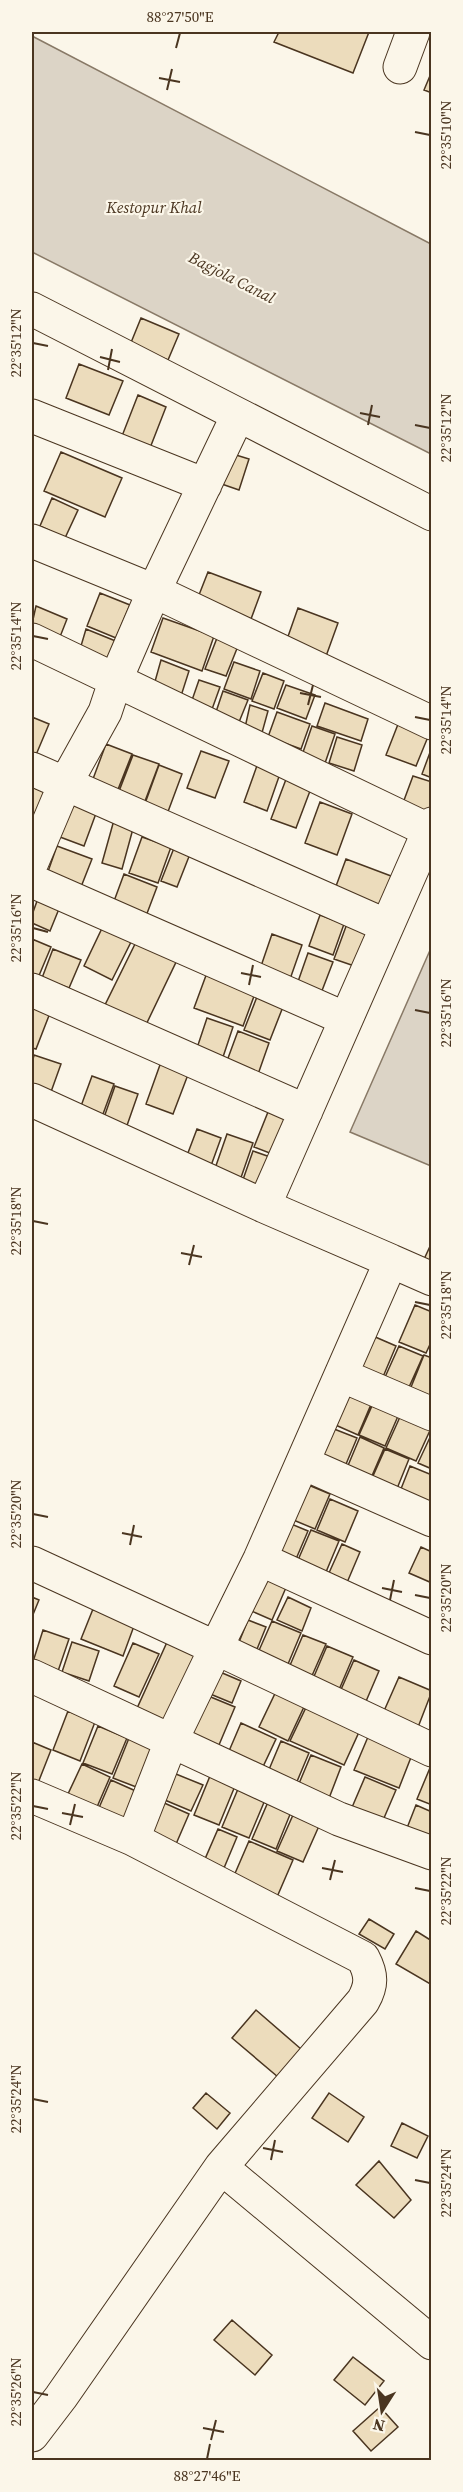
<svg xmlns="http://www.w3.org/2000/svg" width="463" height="2492" font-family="'Source Serif 4',serif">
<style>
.water{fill:#dcd4c6;stroke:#887966;stroke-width:1.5}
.building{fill:#ecdcbc;stroke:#4a3520;stroke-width:1.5}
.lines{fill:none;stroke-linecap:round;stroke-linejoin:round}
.minor-casing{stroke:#4a3520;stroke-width:35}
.minor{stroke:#fbf6e9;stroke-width:33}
.ticks{fill:none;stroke:#4a3520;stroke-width:2}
.labels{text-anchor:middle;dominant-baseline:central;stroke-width:4.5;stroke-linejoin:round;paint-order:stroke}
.water-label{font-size:16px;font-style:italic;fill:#4a3520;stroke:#fbf6e9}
.neatline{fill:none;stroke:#4a3520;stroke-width:2}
.ticks-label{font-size:15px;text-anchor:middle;fill:#4a3520}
</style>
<rect width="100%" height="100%" fill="#fbf6e9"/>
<path class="water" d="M32,36L431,244V454L32,252Z
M431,948L432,1166H431L350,1132Z"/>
<path class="building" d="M279,32H369L353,73L274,42Z
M432,71V93L424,90Z
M141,318L179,334L168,360L130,345Z
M79,364L123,381L109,415L66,398Z
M138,395L166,407L150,448L122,436Z
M223,451L249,459L239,490L213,481Z
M61,452L122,478L105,517L44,491Z
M52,498L78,510L65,538L40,526Z
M208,572L261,592L251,619L197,600Z
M100,593L130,605L116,638L87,626Z
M36,606L67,619L56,647L32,624Z
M298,608L338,623L325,659L285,645Z
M163,618L214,636L202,671L151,652Z
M86,629L118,642L105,670L78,656Z
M217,638L238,646L226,676L205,669Z
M161,660L189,671L181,696L154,685Z
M234,662L260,671L251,699L224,689Z
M263,673L284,681L274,709L252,701Z
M199,680L220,687L211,712L191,703Z
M286,685L315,695L306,719L277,708Z
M223,691L248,700L237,727L215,715Z
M325,703L368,719L361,741L317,726Z
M250,705L268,711L260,740L244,732Z
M277,712L310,724L301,749L268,737Z
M402,714L432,727L416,766L386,755Z
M32,717L49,724L33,762H32Z
M312,726L335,734L322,772L300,761Z
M337,737L362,745L354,771L329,763Z
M106,744L132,754L115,797L90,787Z
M432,747V778L422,774Z
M201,751L229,761L215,798L187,788Z
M133,755L159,764L142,809L116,799Z
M259,760L282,768L267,811L244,802Z
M159,765L182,774L166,817L143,809Z
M288,774L313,783L296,828L271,819Z
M413,776L432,782V805L426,820L400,811Z
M32,787L52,795L32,823Z
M74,799L98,808L84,846L60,837Z
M320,802L352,814L337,855L305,843Z
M114,820L134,825L122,869L102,863Z
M142,837L171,847L158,883L129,873Z
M57,846L92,859L79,892L45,880Z
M174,848L190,854L177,887L161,881Z
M346,859L399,879L385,917L332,897Z
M124,874L157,887L143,924L110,912Z
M41,890L63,899L50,931L32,923V915Z
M320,915L344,924L333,955L309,946Z
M348,921L379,932L366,970L334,959Z
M105,922L134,936L112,980L84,966Z
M272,934L302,945L289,982L259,972Z
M138,938L178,958L143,1031L102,1011Z
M32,939L51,947L35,985L32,983Z
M53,949L81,960L69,988L42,978Z
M308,953L333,962L318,1001L294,993Z
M208,970L257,988L243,1026L194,1008Z
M262,984L288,994L270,1040L244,1030Z
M32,1006L50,1013L36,1049L32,1048Z
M207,1018L233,1027L220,1066L194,1057Z
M238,1031L269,1043L256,1080L224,1069Z
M34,1055L61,1064L47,1103L32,1097V1063Z
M161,1062L189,1072L173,1114L146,1104Z
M92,1076L114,1084L99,1125L77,1117Z
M115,1086L138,1094L124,1134L101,1126Z
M268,1112L293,1121L280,1157L254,1147Z
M197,1129L221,1138L208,1174L183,1166Z
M227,1134L253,1143L237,1189L211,1180Z
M253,1151L276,1159L261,1199L239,1191Z
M432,1242V1274L420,1268Z
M415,1305L432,1312V1340L426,1353L399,1342Z
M373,1336L396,1346L380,1384L357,1375Z
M399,1346L423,1356L405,1396L381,1386Z
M424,1355L432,1358V1407L407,1397Z
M348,1384L375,1395L358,1435L331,1423Z
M376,1397L402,1407L385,1446L359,1435Z
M404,1408L432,1426L416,1461L386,1448Z
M329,1427L357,1438L341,1476L313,1464Z
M432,1433V1469L418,1463Z
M360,1437L384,1448L368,1485L344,1475Z
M385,1449L409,1459L394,1496L369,1485Z
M410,1466L432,1475V1513L397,1499Z
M306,1484L330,1494L315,1529L291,1519Z
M330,1499L358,1511L345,1542L317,1530Z
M284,1521L308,1531L293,1566L269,1556Z
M311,1530L339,1541L326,1572L298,1560Z
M342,1544L360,1552L343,1592L324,1584Z
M421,1547L432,1552V1583L409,1573Z
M263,1572L288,1583L272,1620L247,1609Z
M32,1597L39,1600L32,1617Z
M288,1597L311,1608L302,1631L277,1620Z
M93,1609L134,1626L123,1656L81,1639Z
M248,1620L266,1627L255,1654L237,1647Z
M272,1621L301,1633L283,1676L253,1664Z
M43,1630L69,1639L55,1680L32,1665Z
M303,1635L326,1644L307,1687L285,1677Z
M168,1640L199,1653L165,1729L134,1715Z
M72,1642L99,1651L89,1681L62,1672Z
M133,1643L159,1654L139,1697L114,1686Z
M327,1646L353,1657L335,1699L309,1688Z
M354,1660L379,1671L361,1713L336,1701Z
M213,1669L241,1681L232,1703L203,1691Z
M399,1677L432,1691L415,1735L380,1720Z
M281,1681L310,1694L288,1741L259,1727Z
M201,1693L235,1707L216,1752L183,1738Z
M311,1697L364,1721L344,1765L290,1741Z
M68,1711L95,1722L80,1761L53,1750Z
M241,1723L276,1739L260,1773L226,1758Z
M373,1725L415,1747L399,1788L354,1770Z
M98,1726L127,1738L112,1774L83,1763Z
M129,1738L160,1751L144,1790L113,1778Z
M281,1741L309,1753L293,1791L265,1779Z
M32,1742L51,1750L38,1783L32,1780Z
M311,1755L341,1767L326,1806L295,1793Z
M432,1763V1805L417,1799Z
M82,1764L110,1777L97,1807L68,1794Z
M171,1772L203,1785L191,1811L160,1798Z
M210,1776L235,1786L219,1825L194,1815Z
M365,1777L396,1790L378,1832L347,1819Z
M111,1780L138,1792L122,1829L95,1817Z
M238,1789L265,1800L249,1838L222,1827Z
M162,1802L189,1814L173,1851L146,1840Z
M268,1802L291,1812L276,1849L252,1839Z
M416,1805L432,1812V1837L407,1828Z
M293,1815L319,1826L303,1862L277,1851Z
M218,1829L237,1837L224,1868L205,1859Z
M249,1841L293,1860L277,1897L233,1878Z
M369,1919L394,1934L385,1949L359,1934Z
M416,1931L432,1941V1985L396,1964Z
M256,2010L301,2049L278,2077L232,2038Z
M206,2093L230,2113L217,2129L193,2108Z
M329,2093L364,2117L348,2142L312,2118Z
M402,2123L428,2136L417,2158L391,2146Z
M379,2161L411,2200L394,2218L356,2185Z
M232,2320L272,2355L255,2375L214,2340Z
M353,2357L384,2381L365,2405L334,2380Z
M380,2407L398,2427L371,2451L353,2431Z"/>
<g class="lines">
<g class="minor-casing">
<path id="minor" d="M400,67L413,32
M32,309L432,514
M32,416L205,485
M32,541L154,591L432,723
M32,640L428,830
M32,769L387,926
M32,862L65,784L105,712L116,679L154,591L238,415
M32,881L346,1019
M32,990L306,1111
M32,1100L264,1206
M391,1261L432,1279
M341,1375L432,1414
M303,1463L432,1520
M260,1559L432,1638
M32,1563L216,1648L260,1559L391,1261L264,1206L432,824
M32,1676L339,1819L432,1853
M32,1796L133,1839L363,1958C372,1975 372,1985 363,2001L221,2167L61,2397L32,2435
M133,1839L172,1739L216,1648L432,1750
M221,2167L432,2343"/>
</g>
<use href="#minor" class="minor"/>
</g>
<path class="ticks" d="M176,48L180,33M159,78L180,82M167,90L172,69M415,132L430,135M33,343L48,346M100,357L120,362M108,370L112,349M360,413L380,417M368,425L372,405M415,425L430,428M33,636L48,639M300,693L321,697M308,705L313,685M415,717L430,720M33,928L48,932M241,973L261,977M249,985L253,965M415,1010L430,1013M33,1221L48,1224M181,1253L202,1257M189,1265L194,1245M415,1302L430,1305M33,1514L48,1517M122,1533L142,1537M130,1545L134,1525M382,1588L402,1592M415,1595L430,1598M390,1600L394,1580M33,1806L48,1809M62,1813L83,1817M70,1825L75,1804M322,1868L343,1872M330,1880L335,1860M415,1888L430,1891M33,2099L48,2102M263,2148L283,2152M271,2160L275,2140M415,2180L430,2183M33,2392L48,2395M203,2428L224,2432M211,2440L216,2420M207,2459L210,2444"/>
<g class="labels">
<g class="water-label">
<text x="154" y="207">Kestopur Khal</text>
<text transform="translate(232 277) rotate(27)">Bagjola Canal</text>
</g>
</g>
<rect width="463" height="2492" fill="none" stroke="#fbf6e9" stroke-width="66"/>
<g transform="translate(382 2411) rotate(192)" stroke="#fbf6e9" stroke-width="4.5" paint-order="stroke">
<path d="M0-4.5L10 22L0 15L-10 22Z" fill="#4a3520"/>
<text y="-9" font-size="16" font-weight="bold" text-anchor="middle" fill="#4a3520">N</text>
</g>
<rect x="33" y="33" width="397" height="2426" class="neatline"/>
<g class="ticks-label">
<text x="180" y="22">88°27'50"E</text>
<text transform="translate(446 135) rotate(-90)" y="5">22°35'10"N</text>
<text transform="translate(16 343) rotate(-90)" y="5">22°35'12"N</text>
<text transform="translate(446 428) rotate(-90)" y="5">22°35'12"N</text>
<text transform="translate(16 636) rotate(-90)" y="5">22°35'14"N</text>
<text transform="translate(446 720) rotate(-90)" y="5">22°35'14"N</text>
<text transform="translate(16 928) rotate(-90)" y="5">22°35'16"N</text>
<text transform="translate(446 1013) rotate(-90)" y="5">22°35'16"N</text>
<text transform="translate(16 1221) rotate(-90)" y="5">22°35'18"N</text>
<text transform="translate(446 1305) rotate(-90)" y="5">22°35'18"N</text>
<text transform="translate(16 1514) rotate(-90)" y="5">22°35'20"N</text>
<text transform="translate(446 1598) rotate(-90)" y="5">22°35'20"N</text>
<text transform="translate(16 1806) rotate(-90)" y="5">22°35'22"N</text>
<text transform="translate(446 1891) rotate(-90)" y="5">22°35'22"N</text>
<text transform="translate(16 2099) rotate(-90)" y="5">22°35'24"N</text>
<text transform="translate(446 2183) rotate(-90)" y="5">22°35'24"N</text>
<text transform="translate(16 2392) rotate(-90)" y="5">22°35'26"N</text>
<text x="207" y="2481">88°27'46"E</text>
</g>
</svg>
